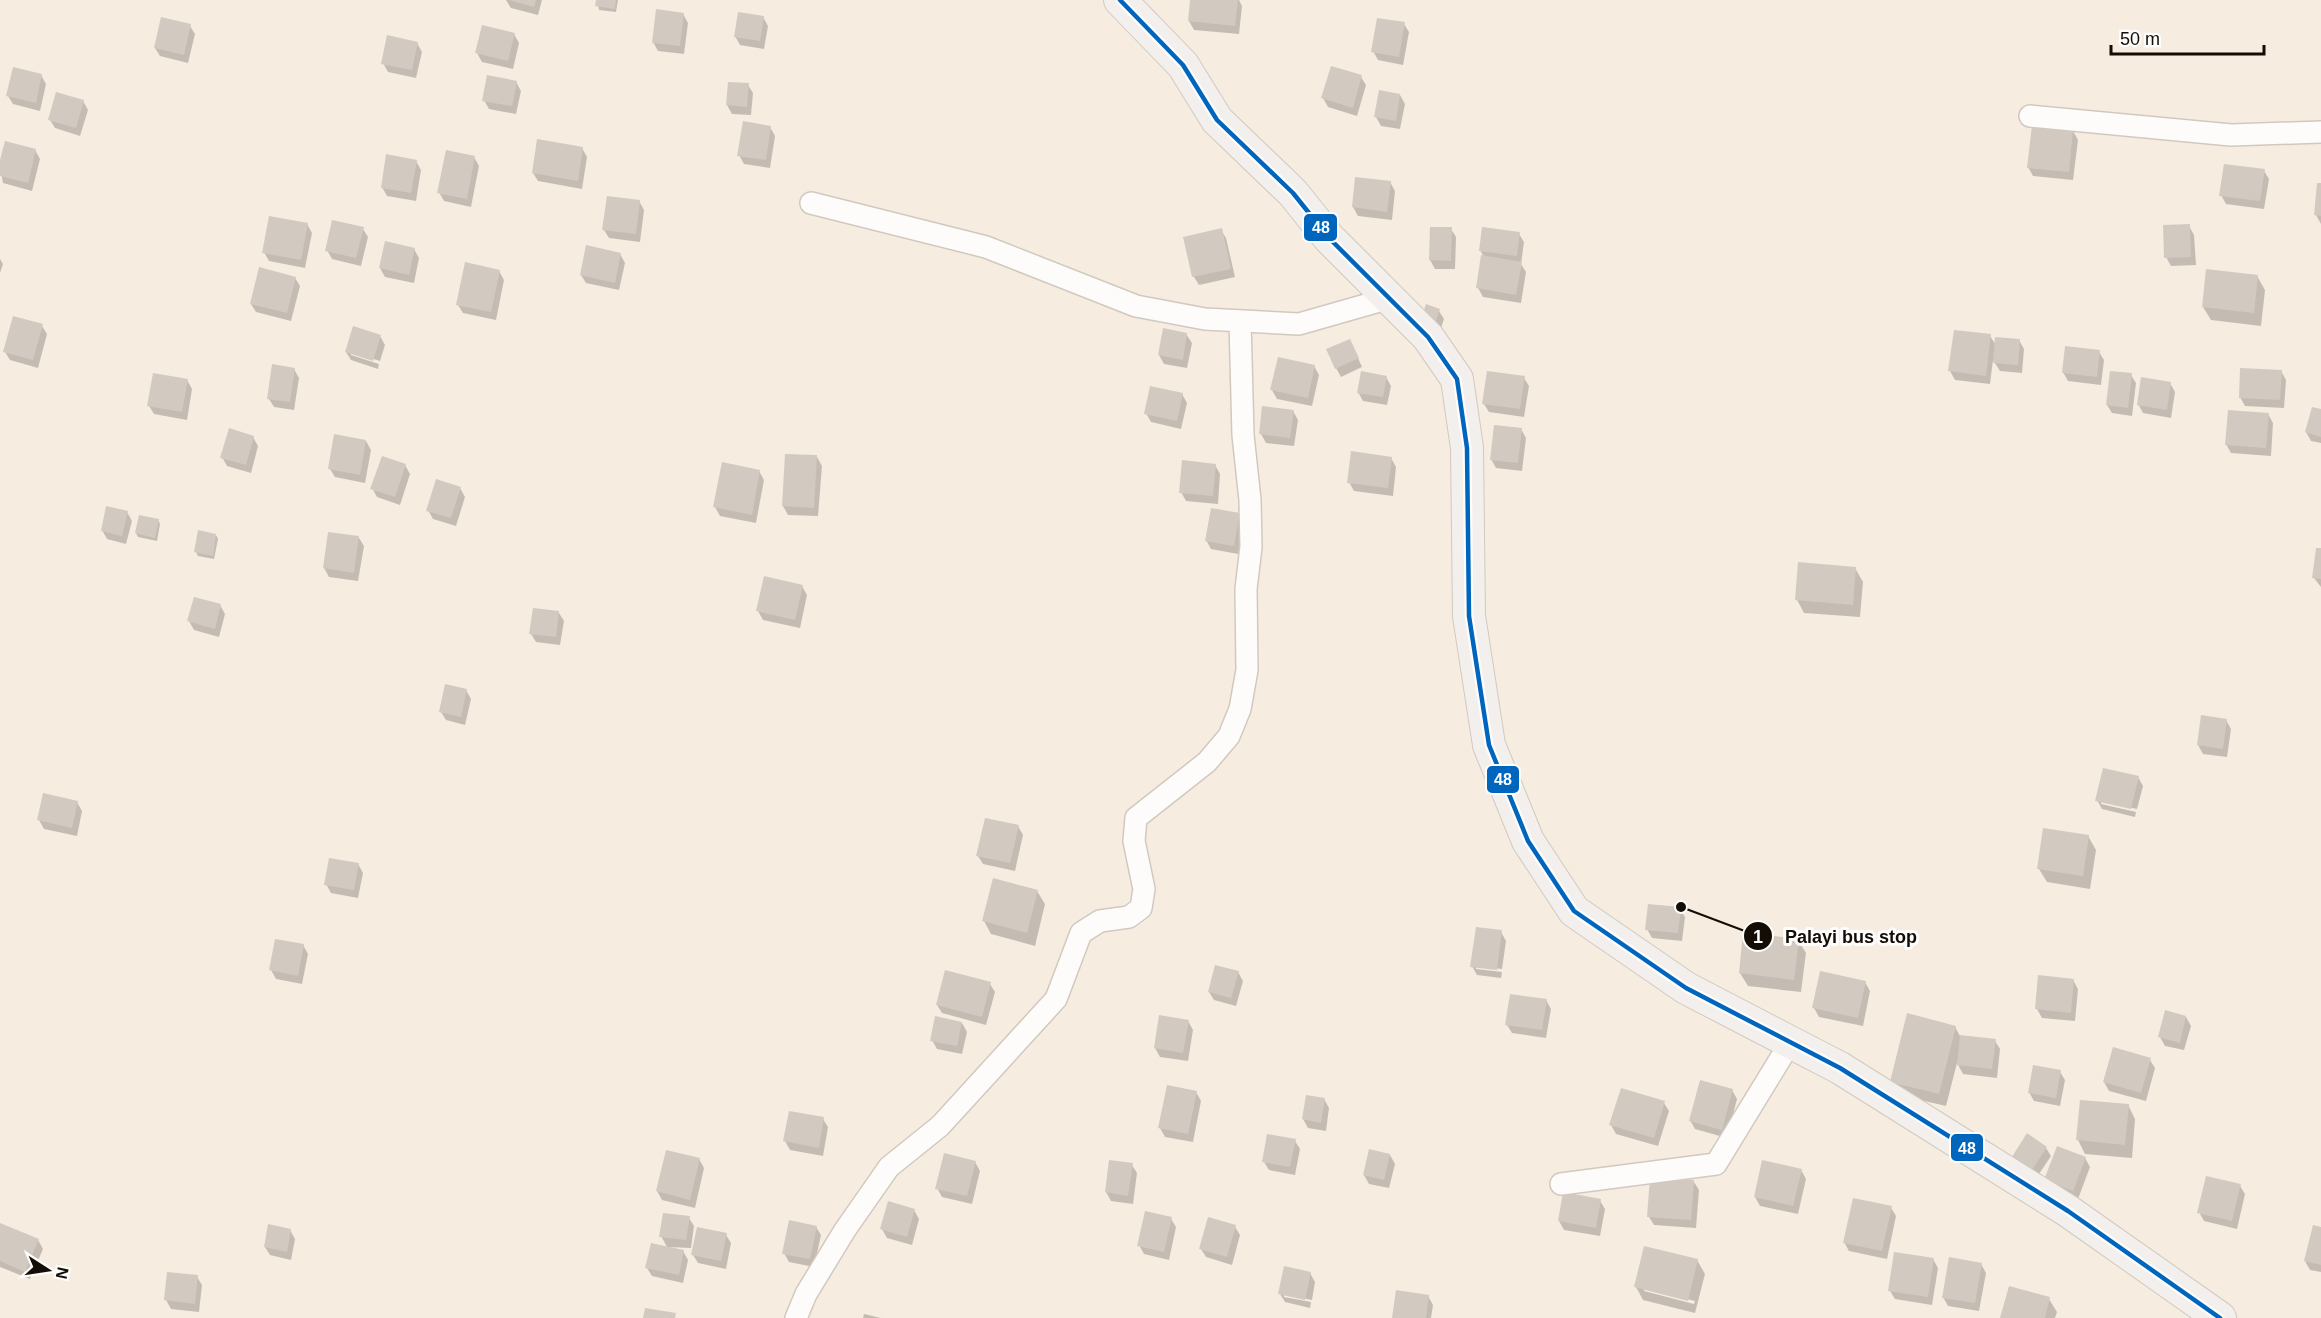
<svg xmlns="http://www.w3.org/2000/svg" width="2321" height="1318" font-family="Arial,sans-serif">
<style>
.shadow{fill:#0003;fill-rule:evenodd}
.building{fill:#d2cac0}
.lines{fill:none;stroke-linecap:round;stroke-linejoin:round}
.street-casing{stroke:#d1c9c0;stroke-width:24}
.secondary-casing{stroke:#d1c9c0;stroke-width:34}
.street{stroke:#fefcfa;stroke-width:21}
.secondary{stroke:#f3efec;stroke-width:32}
.bus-1-casing{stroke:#fdfdfd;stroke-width:9}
.bus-1{stroke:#0065bd;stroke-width:4.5}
.leader{fill:none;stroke:#130d06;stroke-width:2}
.callout-dot{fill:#130d06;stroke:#fdfdfd;stroke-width:2}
.mark-label{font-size:18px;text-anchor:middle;font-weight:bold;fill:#fff}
.callout-label{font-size:18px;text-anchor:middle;font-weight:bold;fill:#130d06;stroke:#fdfdfd;stroke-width:6;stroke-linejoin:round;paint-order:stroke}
.line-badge{stroke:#fdfdfd;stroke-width:2}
.badge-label{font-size:16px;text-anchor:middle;font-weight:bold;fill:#fff}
</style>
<rect width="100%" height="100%" fill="#f6ece0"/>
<path class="shadow" d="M506,0H542L538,15L511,8Z
M597,0H618L616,12L599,10Z
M1192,0H1239L1242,6L1239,34L1194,30L1189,21Z
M683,14L688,23L684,54L658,51L653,42Z
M763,17L768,26L764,49L740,45L735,36Z
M1404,24L1409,32L1403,65L1378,60L1373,51Z
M190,26L195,34L188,63L160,56L155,48Z
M514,34L519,43L513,69L482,62L477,53Z
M417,43L422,52L416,78L388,72L383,63Z
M41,75L46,84L40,111L13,104L8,96Z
M1361,77L1366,85L1357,116L1328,107L1323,98Z
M516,82L521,91L516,114L489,109L484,100Z
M748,85L753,93L751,115L732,114L727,105Z
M1400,95L1405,104L1400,129L1381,126L1376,117Z
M83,101L88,110L80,136L55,128L50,120Z
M770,127L775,136L770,168L744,164L739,155Z
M2073,131L2078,140L2073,180L2033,176L2028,167Z
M582,148L587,157L582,189L538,181L533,173Z
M35,150L40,159L32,191L3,183L0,166Z
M474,157L479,166L471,207L444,201L439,192Z
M416,161L421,170L416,201L387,196L382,187Z
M2264,171L2269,179L2264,209L2226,204L2221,195Z
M1390,182L1395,191L1392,220L1358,216L1353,207Z
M2321,184V224L2316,215Z
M639,201L644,210L640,242L609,238L604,230Z
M307,224L312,233L305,268L269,261L264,252Z
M2189,226L2194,235L2196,265L2171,266L2166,257Z
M363,229L368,237L361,266L332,259L327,250Z
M1451,229L1456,237L1455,269H1435L1430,260Z
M1221,230L1226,238L1235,277L1199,285L1194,277L1185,238Z
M1519,234L1524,242L1521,264L1526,272L1521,303L1483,297L1478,288L1484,257L1480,250Z
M414,249L419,258L414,283L385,277L380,268Z
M620,254L625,263L619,290L586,283L581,275Z
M0,259L3,264L0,273Z
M499,271L504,280L496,320L463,313L458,305Z
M2257,276L2265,290L2261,326L2211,320L2203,307Z
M295,278L300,286L291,321L256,312L251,304Z
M1427,306L1439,311L1444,319L1438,337Z
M42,326L47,334L38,368L10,360L5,352Z
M1186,334L1192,343L1187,368L1164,364L1159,355Z
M380,336L385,345L380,361L351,352V355L379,364L378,369L351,360L346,352Z
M1990,336L1996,345L2019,340L2024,349L2022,373L2000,371L1993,360L1990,384L1955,380L1950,371Z
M1354,349L1362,367L1341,377L1336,368Z
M2099,352L2104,360L2101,385L2068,381L2063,372Z
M1314,366L1319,375L1312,406L1277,399L1272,390Z
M294,369L299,378L294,410L274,407L269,399Z
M2281,371L2286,380L2284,408L2245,406L2240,397Z
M2131,375L2136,383L2132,416L2112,413L2107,405Z
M1386,377L1391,386L1387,405L1363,401L1358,392Z
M1524,378L1529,386L1524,417L1489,412L1484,404Z
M187,380L192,389L187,420L154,414L149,406Z
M2170,383L2175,392L2171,418L2143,413L2138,404Z
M1182,394L1187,403L1181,429L1151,422L1146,413Z
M1293,411L1298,420L1294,446L1266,443L1261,434Z
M2321,411V443L2311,441L2306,432Z
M2268,414L2273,423L2271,456L2231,453L2226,444Z
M1521,429L1526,438L1522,471L1496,468L1491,459Z
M253,437L258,446L251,473L227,466L222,457Z
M366,441L371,450L365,483L335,477L330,469Z
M786,455L817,457L822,466L818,516L788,515L783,506Z
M1391,458L1396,467L1393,496L1354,491L1349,482Z
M405,465L410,474L400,505L377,497L372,488Z
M1215,465L1220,474L1218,504L1186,501L1181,492Z
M759,471L764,480L756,523L720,516L715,507Z
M460,488L465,497L456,526L433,519L428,510Z
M127,512L132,521L126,544L107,539L102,530Z
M1239,515L1244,523L1238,554L1211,549L1206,540Z
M158,520L160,524L157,541L138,537L136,533Z
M216,535L218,539L214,559L198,556L196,552Z
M359,538L364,546L358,581L329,577L324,568Z
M2321,550V587L2314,578Z
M1855,568L1863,582L1860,617L1804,613L1797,600Z
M802,586L807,595L800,628L763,620L758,611Z
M220,605L225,614L219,637L194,630L189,621Z
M559,613L564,621L560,645L536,642L531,634Z
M466,690L471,699L465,725L446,720L441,712Z
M2202,717L2226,720L2231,729L2227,757L2203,754L2198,745Z
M2138,777L2143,786L2137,809L2101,801V804L2136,812L2135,817L2102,809L2097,800Z
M77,802L82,811L77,836L44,829L39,820Z
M1018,826L1023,835L1015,871L983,864L978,856Z
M2088,836L2096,850L2090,889L2047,882L2039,869Z
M358,864L363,873L358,898L331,893L326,884Z
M1037,891L1045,904L1035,946L991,934L984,921Z
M1680,909L1685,917L1682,941L1652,938L1647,929Z
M1501,932L1506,941L1502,969L1476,966V969L1502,972L1501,978L1477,975L1472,966Z
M1798,940L1806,953L1801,992L1748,986L1740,973Z
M303,945L308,954L302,984L276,979L271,970Z
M1238,972L1243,981L1236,1006L1214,1000L1209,992Z
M2073,980L2078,989L2075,1021L2042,1018L2037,1009Z
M1865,982L1870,991L1863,1026L1819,1017L1814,1008Z
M990,984L995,992L986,1025L942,1013L937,1005Z
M1546,1000L1551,1009L1546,1038L1512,1033L1507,1025Z
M2186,1017L2191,1026L2184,1050L2165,1046L2160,1037Z
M1188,1021L1193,1030L1188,1061L1160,1057L1155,1048Z
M962,1023L967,1032L962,1054L937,1049L932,1040Z
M1955,1027L1960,1036L1995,1041L2000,1049L1997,1078L1963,1074L1957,1063L1946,1106L1899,1095L1892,1081Z
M2150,1060L2155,1068L2146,1101L2109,1091L2104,1082Z
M2060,1072L2065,1080L2060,1106L2034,1101L2029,1092Z
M1732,1090L1737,1099L1727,1138L1695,1129L1690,1120Z
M1196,1092L1201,1101L1193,1142L1165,1137L1160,1128Z
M1324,1099L1329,1108L1326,1131L1308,1128L1303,1119Z
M1664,1103L1669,1111L1658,1146L1616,1134L1611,1125Z
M2128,1105L2135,1119L2132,1158L2085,1154L2078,1140Z
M823,1119L828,1127L823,1156L790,1150L785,1141Z
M1295,1141L1300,1149L1295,1175L1269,1170L1264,1162Z
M2046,1148L2051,1156L2035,1180L2017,1168Z
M1390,1155L1395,1164L1389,1188L1369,1184L1364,1175Z
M2085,1158L2090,1167L2078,1199L2046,1180Z
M699,1159L704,1168L695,1208L662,1200L657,1191Z
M975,1162L980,1171L972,1204L942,1197L937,1188Z
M1132,1165L1137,1173L1133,1204L1111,1201L1106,1192Z
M1801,1170L1806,1179L1798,1214L1760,1206L1755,1197Z
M1694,1182L1699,1190L1696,1228L1654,1225L1649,1217Z
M2240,1186L2245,1194L2237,1229L2204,1221L2199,1212Z
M1600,1201L1605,1209L1600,1236L1564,1230L1559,1221Z
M1891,1208L1896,1216L1887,1259L1849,1251L1844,1242Z
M914,1210L919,1219L912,1245L887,1238L882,1229Z
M689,1218L694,1226L691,1248L667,1247L661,1236Z
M1171,1219L1176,1227L1169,1260L1144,1254L1139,1245Z
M0,1225L38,1240L43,1249L30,1279L0,1267Z
M816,1227L821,1235L814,1267L789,1262L784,1253Z
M1235,1227L1240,1235L1232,1265L1206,1257L1201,1249Z
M2321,1229V1272L2310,1270L2305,1261Z
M290,1230L295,1239L291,1260L270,1255L265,1247Z
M726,1235L731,1243L726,1269L698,1263L693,1255Z
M683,1251L688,1260L683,1283L652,1276L647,1268Z
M1933,1259L1938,1268L1932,1305L1895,1299L1890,1291Z
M1697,1260L1705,1274L1695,1313L1643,1300L1636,1287ZM1644,1288L1695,1301L1694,1304L1644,1291Z
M1981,1264L1986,1273L1979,1311L1948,1306L1943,1297Z
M1310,1273L1315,1282L1312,1300L1284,1294V1297L1311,1302L1310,1308L1285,1302L1280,1294Z
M197,1277L202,1285L199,1312L171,1309L166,1300Z
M1428,1296L1433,1305L1431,1318H1394Z
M2049,1299L2057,1312L2055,1318H2002Z
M864,1314L881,1318H863Z"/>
<path class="building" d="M509,0H536L534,7Z
M596,0H616L615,9L595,6Z
M1190,0H1238L1235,26L1188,21Z
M656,9L684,13L680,46L652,43Z
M738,12L764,16L760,41L734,37Z
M161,17L191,24L184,55L154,48Z
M1377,18L1405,22L1399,57L1371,52Z
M482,25L515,33L508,61L475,53Z
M387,35L418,42L412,70L381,64Z
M1331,66L1362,75L1353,108L1321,98Z
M13,67L42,74L36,103L6,96Z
M487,75L517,81L512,106L482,101Z
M728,82L749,83L747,107L726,105Z
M1379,90L1400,94L1396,121L1374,117Z
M56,92L84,100L76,128L48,120Z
M743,121L771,126L766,160L737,156Z
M2032,125L2073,130L2069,172L2027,168Z
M537,139L583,147L578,181L532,173Z
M5,141L36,149L28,183L0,176V160Z
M446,150L475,156L467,199L437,193Z
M386,154L417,160L411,193L381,188Z
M2224,164L2265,169L2260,201L2219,196Z
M1355,177L1391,181L1387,212L1352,207Z
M2317,183H2321V216L2314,215Z
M607,196L640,200L636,234L602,230Z
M269,216L308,223L301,260L262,253Z
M332,220L364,227L356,258L325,251Z
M2190,224L2191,257L2164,258L2163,225Z
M1430,227H1452L1451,261L1429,260Z
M1482,227L1520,232L1517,256L1479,251Z
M1222,228L1231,269L1192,277L1183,237Z
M385,241L415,248L409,275L379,268Z
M586,245L621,253L615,283L580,275Z
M1481,255L1522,262L1516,295L1476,288Z
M465,262L500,270L491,312L456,305Z
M259,267L296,277L287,313L250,304Z
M2206,269L2258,275L2254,313L2202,307Z
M1426,304L1440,309L1433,329L1419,324Z
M13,316L43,324L33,360L3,352Z
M353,326L381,335L373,361L345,352Z
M1163,328L1187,333L1183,360L1158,355Z
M1954,330L1991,334L1986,376L1948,371Z
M1995,337L2020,339L2018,365L1993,363Z
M1350,339L1359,358L1335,369L1326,349Z
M2065,346L2100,350L2097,377L2062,373Z
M1278,357L1315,365L1308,398L1270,390Z
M272,364L295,368L290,402L267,399Z
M2240,368L2282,370L2280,400L2239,398Z
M1361,371L1387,376L1383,397L1357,393Z
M1487,371L1525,376L1520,409L1482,404Z
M2110,371L2132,373L2128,408L2106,405Z
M153,373L188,379L182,412L147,406Z
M2141,377L2171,382L2167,410L2137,405Z
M1150,386L1183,393L1177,421L1144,414Z
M1262,406L1294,410L1290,438L1259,434Z
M2312,407L2321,409V437L2305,432Z
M2228,410L2269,413L2266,448L2225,445Z
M1494,425L1522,428L1518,463L1490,460Z
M229,428L254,436L246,465L220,458Z
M334,434L366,440L360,475L328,469Z
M1351,451L1392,457L1388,488L1347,483Z
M785,454L817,455L814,508L782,506Z
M382,456L406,464L395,497L370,489Z
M1182,460L1216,464L1213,496L1179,493Z
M722,462L760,470L752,515L713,507Z
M436,479L461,487L451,518L426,511Z
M106,506L128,511L122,536L101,531Z
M1211,508L1240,513L1234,546L1205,541Z
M139,515L159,519L155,538L135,533Z
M198,530L216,534L213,556L194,552Z
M328,532L359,536L354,573L323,568Z
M2316,548H2321V579L2312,578Z
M1798,562L1856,567L1853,605L1795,600Z
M764,576L803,585L795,620L756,611Z
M194,597L221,604L215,629L187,621Z
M533,608L559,611L556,637L529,634Z
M445,684L467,689L461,717L439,712Z
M2201,715L2227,719L2223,749L2197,745Z
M2103,768L2139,776L2131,809L2095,801Z
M43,793L78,801L72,828L37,820Z
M985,818L1019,825L1010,863L976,856Z
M2043,828L2089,835L2083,876L2037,869Z
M329,858L359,863L354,890L324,885Z
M993,878L1038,890L1027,933L982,921Z
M1648,904L1681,907L1678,933L1645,930Z
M1476,927L1502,930L1497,970L1470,967Z
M1743,932L1799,939L1794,980L1739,973Z
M275,939L304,944L298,976L269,970Z
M1215,965L1239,971L1231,998L1208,992Z
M945,970L991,982L982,1017L936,1005Z
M1820,971L1866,981L1858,1018L1812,1008Z
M2038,975L2074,979L2071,1013L2035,1009Z
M1510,994L1547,999L1542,1030L1505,1025Z
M2165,1010L2186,1016L2180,1043L2158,1037Z
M1907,1013L1956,1026L1939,1094L1890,1082Z
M1159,1015L1189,1020L1183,1053L1154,1048Z
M935,1016L962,1022L957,1046L930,1041Z
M1960,1035L1996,1039L1992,1069L1957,1065Z
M2113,1047L2151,1058L2141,1093L2103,1082Z
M2033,1065L2061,1070L2056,1098L2028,1093Z
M1700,1080L1733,1089L1722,1130L1689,1121Z
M1167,1085L1197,1091L1188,1134L1158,1128Z
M1621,1088L1665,1101L1654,1138L1609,1125Z
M1306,1095L1325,1098L1321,1123L1302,1119Z
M2080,1100L2129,1104L2125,1145L2076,1140Z
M789,1111L824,1117L819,1148L783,1141Z
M2027,1133L2047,1147L2030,1173L2010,1160Z
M1267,1134L1296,1139L1290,1167L1262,1162Z
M2057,1146L2086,1157L2073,1191L2044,1180Z
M1369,1149L1390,1154L1384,1180L1363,1175Z
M666,1150L700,1158L690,1200L656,1191Z
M944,1153L976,1161L967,1196L935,1189Z
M1109,1160L1133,1163L1128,1196L1105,1192Z
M1762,1160L1802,1169L1793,1206L1754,1197Z
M2206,1176L2241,1184L2232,1221L2197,1213Z
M1650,1177L1694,1180L1691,1220L1647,1217Z
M1563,1192L1601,1199L1596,1228L1558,1221Z
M1853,1198L1892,1206L1882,1251L1843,1243Z
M888,1201L915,1209L907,1237L880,1229Z
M1145,1211L1172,1217L1164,1252L1137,1246Z
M663,1213L690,1216L686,1240L659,1237Z
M1208,1217L1236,1225L1227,1257L1199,1249Z
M789,1220L817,1226L810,1259L782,1254Z
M0,1223L39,1239L25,1272L0,1261Z
M268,1224L291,1229L287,1252L264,1247Z
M2313,1225L2321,1227V1265L2304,1261Z
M697,1227L727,1233L721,1261L691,1255Z
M651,1243L684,1250L679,1275L645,1268Z
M1644,1246L1698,1259L1688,1301L1634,1287Z
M1894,1252L1934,1258L1928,1297L1888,1291Z
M1949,1257L1982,1263L1975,1303L1942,1298Z
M1284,1266L1311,1272L1305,1300L1278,1294Z
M167,1272L198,1275L195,1304L164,1300Z
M2009,1286L2050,1297L2045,1318H2000Z
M1396,1290L1429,1295L1426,1318H1392Z
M645,1308L676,1313L675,1318H643Z"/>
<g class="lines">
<g class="street-casing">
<path id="street" d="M2030,116L2231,135L2321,132
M811,203L986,247L1136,306L1205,319L1299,324L1390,298
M1561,1184L1716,1164L1790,1043
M796,1318L806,1294L845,1230L889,1167L940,1126L1056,999L1081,933L1100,921L1129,917L1141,908L1144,889L1134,841L1136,818L1207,762L1229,736L1240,709L1247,670L1246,589L1251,547L1250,500L1243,435L1240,321"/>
</g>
<g class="secondary-casing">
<path id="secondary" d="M1120,0L1183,65L1217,120L1293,193L1329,238L1428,337L1457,379L1467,448L1469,616L1489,745L1528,841L1574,911L1686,988L1840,1068L2068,1211L2220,1318"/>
</g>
<use href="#street" class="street"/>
<use href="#secondary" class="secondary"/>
<g class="bus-1-casing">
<path id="bus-1" d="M1120,0L1183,65L1217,120L1293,193L1329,238L1428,337L1457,379L1467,448L1469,616L1489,745L1528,841L1574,911L1686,988L1840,1068L2068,1211L2220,1318"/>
</g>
<use href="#bus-1" class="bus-1"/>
</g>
<path class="leader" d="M1681 907L1758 936"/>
<g class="callout-dot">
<circle cx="1681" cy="907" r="6"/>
<circle cx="1758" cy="936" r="15"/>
</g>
<g class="mark-label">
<text x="1758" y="943">1</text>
</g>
<g class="callout-label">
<text x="1851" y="943">Palayi bus stop</text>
</g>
<g class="line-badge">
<rect x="1303" y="213" width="35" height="29" rx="6" fill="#0065bd"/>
<rect x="1486" y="765" width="34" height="29" rx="6" fill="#0065bd"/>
<rect x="1950" y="1133" width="34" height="29" rx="6" fill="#0065bd"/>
</g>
<g class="badge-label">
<text x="1321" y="233">48</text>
<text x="1503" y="785">48</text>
<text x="1967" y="1154">48</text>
</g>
<g transform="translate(48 1270) rotate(102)" stroke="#fdfdfd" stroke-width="4.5" paint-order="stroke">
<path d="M0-4.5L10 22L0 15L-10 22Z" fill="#130d06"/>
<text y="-9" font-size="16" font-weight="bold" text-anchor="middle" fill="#130d06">N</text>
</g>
<path d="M2111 45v9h153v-9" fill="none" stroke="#130d06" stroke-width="3"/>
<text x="2120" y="45" font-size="18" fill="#130d06" stroke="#fdfdfd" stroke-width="4.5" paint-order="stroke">50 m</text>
</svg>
